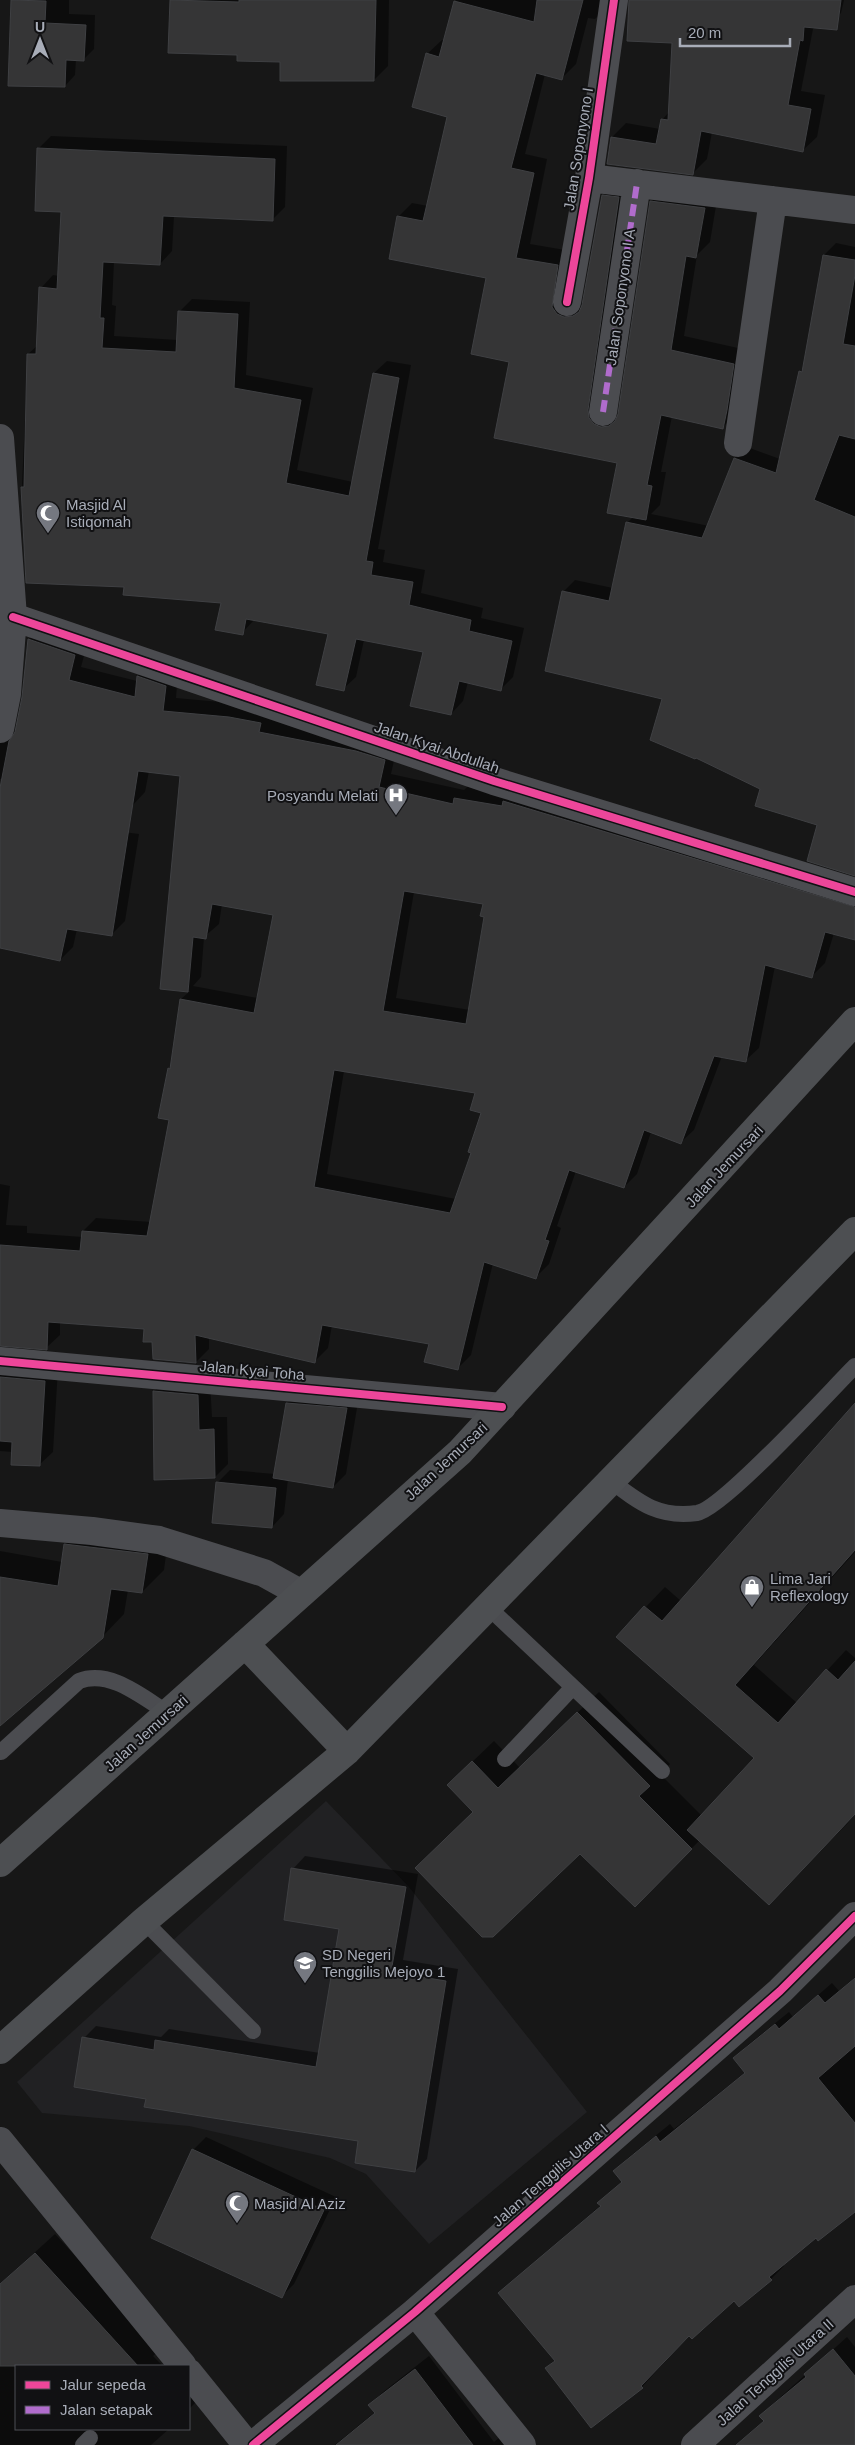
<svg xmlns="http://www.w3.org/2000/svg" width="855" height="2445" font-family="Helvetica,sans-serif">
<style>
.built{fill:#212123}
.shadow{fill:#0007;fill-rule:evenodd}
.building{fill:#353536;stroke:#3f4043;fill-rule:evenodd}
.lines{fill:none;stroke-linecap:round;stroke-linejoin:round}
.service{stroke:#4b4c50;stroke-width:16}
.minor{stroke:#4b4c50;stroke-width:28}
.primary{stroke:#4d4f52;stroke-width:28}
.quiet{stroke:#b06ccc;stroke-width:6;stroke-dasharray:12 6;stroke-linecap:butt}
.cycleway-casing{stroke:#111113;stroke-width:11}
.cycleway{stroke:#ed469a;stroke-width:8}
.labels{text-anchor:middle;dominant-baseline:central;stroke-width:4;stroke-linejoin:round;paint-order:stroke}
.street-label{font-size:15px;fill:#a8adb8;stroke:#111113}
.poi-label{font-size:15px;fill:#a8adb8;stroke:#111113;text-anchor:start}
</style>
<rect width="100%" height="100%" fill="#171717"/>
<path class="built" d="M326,1801L409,1887L587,2112L429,2244L366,2174L330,2158L189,2126L42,2113L17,2082Z"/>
<path class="shadow" d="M12,0H69V14L95,15L94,49L84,59H76L75,75L65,86Z
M171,0H389L388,66L374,80L238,53L169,52Z
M456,0H610L609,5L595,19L588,18L576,64L561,79L545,74L525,154L547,159L530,244L571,251L579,304L584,303L603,196L617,182L633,183L615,414L620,413L651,202L666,187L718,194L710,242L697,255L684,336L747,350L736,414L722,428L672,416L661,472H666L660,505L651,514L709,526L735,458L747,447L780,459L800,372L804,368L824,255L836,243L855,247V874L818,825L762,788L664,698L563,592L575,580L613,588L627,523L633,517L619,462L510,361L487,277L398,217L412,203L428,206L448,116L427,54L442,40L445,41Z
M629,0H844L841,13L827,28L815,27L813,29L801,91L825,95L817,137L802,151L712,132L707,159L693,173L612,137L626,123L660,129L662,120L669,112L673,42Z
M51,136L287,146L285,207L272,220L174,216L172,251L160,264L114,262L112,305L116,306L114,336L178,340L179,312L192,299L250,302L246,375L313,388L297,470L353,482L374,373L387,361L411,365L378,549L385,550L383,562L425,570L421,593L483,608L481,618L524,628L513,677L501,689L468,682L463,701L451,714L425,651L364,640L356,677L343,689L330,633L255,619L242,633L222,602L125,586L27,582L22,483L28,354L38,345L41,288L53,275L59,276L63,211L38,149Z
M42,626L88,641L81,667L137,681L138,676L151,663L178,672L176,698L243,704L397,747L391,774L464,790L469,785L855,891V933H834L825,963L812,976L775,966L759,1048L745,1061L722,1056L694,1130L680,1143L651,1132L637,1174L624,1187L576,1171L557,1226L561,1228L549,1264L536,1277L493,1263L471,1355L458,1368L430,1343L332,1325L328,1348L315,1361L209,1337V1349L196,1362L154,1341L145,1328L60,1322V1335L46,1348L0,1344V1184L10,1186L6,1225L27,1226V1233L83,1237V1231L96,1218L151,1222L170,1119L169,1069L172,1066L181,999L190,991L162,988L181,775L149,771L145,792L132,806L0,779V723L11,732L17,731L24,696L29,639ZM414,892L484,903L486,916L470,1010L396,998ZM222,904L274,914L258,998L193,986L201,977L204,937L219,924ZM344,1071L477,1092L482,1113L472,1152L456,1199L327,1174Z
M0,816L139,834L125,921L111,935L77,929L73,947L60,960L0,947Z
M0,1356L58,1368L53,1452L39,1465L13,1452L0,1451Z
M167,1378L210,1382L212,1417H227L228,1464L215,1477L155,1479L154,1391Z
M300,1390L359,1396L346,1474L333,1487L288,1479L284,1514L272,1527L217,1483L230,1470L275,1474L287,1403Z
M855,1405V1552L754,1665L797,1703L846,1650L855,1658V1814L847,1824L827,1843L700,1840L635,1905L580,1852L474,1811L470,1764L494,1741L520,1768L599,1692L670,1764L660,1774L702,1816L756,1758L617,1637L665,1587L681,1601Z
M87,1522L169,1532L164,1570L142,1592L128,1590L124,1614L102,1637L0,1725V1551L62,1562L65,1545Z
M305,1856L418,1874L403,1960L458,1969L427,2159L415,2171L359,2140L147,2098L84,2038L96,2026L161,2037L169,2029L320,2053L340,1928L293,1869Z
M855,1977V2210L816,2236L782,2264L784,2266L771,2279L734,2299L689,2335L642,2387L547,2368L556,2359L500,2293L601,2205L599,2203L623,2181L615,2171L628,2158L670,2124L674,2129L746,2072L735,2058L748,2045L789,2012L793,2017L832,1983L839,1991Z
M206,2137L336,2197L294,2284L281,2297L193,2150Z
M55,2234L161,2349L153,2356L163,2366H16V2429H169L151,2445H0V2284Z
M847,2337L855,2347V2445H736L765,2420L761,2416L774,2403Z
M429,2356L494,2442L506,2432L517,2445H335L375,2412L370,2405L383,2392Z
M189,2394L196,2402L189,2409Z"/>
<path class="building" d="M11,0L46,1L45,23L86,25L84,61L66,60L65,87L8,86Z
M170,0L239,2V0H376L374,81H280V62L237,61V55L168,53Z
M537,0H583L562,80L536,73L511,168L534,173L516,258L558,265L552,307L557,314L564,317L573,316L579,312L582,305L602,195L619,197L588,410L589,418L594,424L601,427L609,426L615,421L618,414L650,201L705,208L696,258L686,256L671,350L734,364L727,410L723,429L661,415L647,485L652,486L646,520L607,513L617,463L494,438L509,362L471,354L486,278L389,259L397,216L423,221L447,117L412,107L426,53L439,57L454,1L534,22Z
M629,0H841L837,30L804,27L803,41L800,40L788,105L811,109L803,152L701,131L693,175L607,164L611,137L656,144L661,119L668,120L672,43L627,41Z
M37,148L275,159L273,221L163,216L160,265L103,262L100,318H104L102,348L176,352L178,311L238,314L234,388L301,400L286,483L349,496L373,373L399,378L366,561L373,562L371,575L413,582L409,605L471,620L469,631L512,641L501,691L459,681L451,715L410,706L423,652L356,639L344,691L316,685L328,634L246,619L243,635L215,630L221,603L123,595L124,587L26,583L21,487H24L27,354H36L39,287L57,289L61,212L35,211Z
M823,255L855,260V275L843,344L855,346V439L839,435L814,500L855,517V876L807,861L817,825L755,806L760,789L696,758L695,759L650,740L662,699L545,671L562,591L609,601L626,522L702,538L734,458L776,473L799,371L802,372Z
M28,639L75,655L69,680L135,697L137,676L166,686L163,711L229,717L261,723L259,732L356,751L385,760L379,787L453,804L454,798L502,806L503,801L855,907V940L825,932L812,978L765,965L746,1062L714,1056L681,1144L644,1130L624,1188L569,1170L545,1240L549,1241L536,1279L484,1262L458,1370L424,1362L429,1344L322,1325L315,1363L195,1335L196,1363L153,1359L152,1342H143L144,1329L48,1322L47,1350L0,1346V1245L80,1251L82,1231L147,1236L169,1120L158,1118L168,1068L170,1069L180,999L254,1013L273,915L212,904L206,939L193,937L188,992L160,989L180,776L138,771L112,936L67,929L60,961L0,948V788L9,741L15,732L22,697ZM404,891L483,904L480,916L484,917L466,1024L383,1011ZM334,1070L475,1093L470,1110L481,1113L468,1152L471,1153L450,1213L314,1187Z
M0,1377L45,1381L40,1466L11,1465L12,1442L0,1441Z
M153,1391L198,1395L199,1430L214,1429L215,1478L154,1480Z
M286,1403L347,1408L333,1488L273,1478Z
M855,1403V1550L735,1685L778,1723L826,1669L838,1680L855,1661V1814L769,1905L687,1830L754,1758L616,1637L644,1606L662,1621Z
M216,1482L276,1488L272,1528L212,1523Z
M64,1544L148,1554L142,1593L111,1589L103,1638L0,1726V1577L58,1586Z
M577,1712L650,1786L639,1796L692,1849L635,1907L580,1854L493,1937H482L415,1868L473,1812L447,1785L472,1761L498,1788Z
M291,1868L406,1887L391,1972L446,1981L415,2172L355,2163L358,2141L144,2107L146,2099L74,2087L82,2037L154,2050L155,2040L316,2067L339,1929L284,1920Z
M855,1978V2046L818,2078L855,2123V2212L818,2241L816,2238L769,2277L772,2280L739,2307L734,2301L692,2339L689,2336L641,2386L643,2388L591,2428L545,2368L555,2361L498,2293L601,2206L597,2203L622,2182L613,2171L656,2136L660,2142L745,2073L733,2058L775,2024L779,2029L818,1995L825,2003Z
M192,2149L324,2210L282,2298L151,2238Z
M35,2253L138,2366H0V2284Z
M833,2349L855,2376V2445H736L764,2421L759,2416L806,2377L804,2374Z
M415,2369L473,2445H336L375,2413L368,2405Z"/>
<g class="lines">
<path class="service" d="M611,1481C640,1503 658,1518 697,1513C723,1509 830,1391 855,1366
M488,1607L662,1771
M1,1752L79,1681C110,1669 142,1697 168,1713
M505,1759L573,1687
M144,1921L253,2031
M83,2445L90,2438"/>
<path class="minor" d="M589,178L855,210
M567,302L589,178L614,0
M603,412L637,183
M0,438L13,617L7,694L0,729
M738,443L773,200
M13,617L494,781L855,892
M0,1361L502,1407
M0,1523L92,1531L159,1540L264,1573L300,1593
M0,2141L183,2366
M415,2312L522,2445
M189,2373L247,2445
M253,2445L415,2312L780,1991L855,1916
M695,2445L855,2299"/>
<path class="primary" d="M245,1644L347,1751
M0,1863L460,1452L855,1021
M0,2050L144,1921L347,1751L855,1231"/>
<path class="quiet" d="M603,412L637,183"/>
<g class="cycleway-casing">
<path id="cycleway" d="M567,302L589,178L614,0
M13,617L494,781L855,892
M0,1361L502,1407
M253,2445L415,2312L780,1991L855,1916"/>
</g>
<use href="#cycleway" class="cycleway"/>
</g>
<defs>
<g id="mosque-pin" transform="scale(1.25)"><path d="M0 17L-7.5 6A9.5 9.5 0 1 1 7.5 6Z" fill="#757880" stroke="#111113"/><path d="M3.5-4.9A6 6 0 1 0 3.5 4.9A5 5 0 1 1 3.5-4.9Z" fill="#fff"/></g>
<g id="hospital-pin" transform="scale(1.25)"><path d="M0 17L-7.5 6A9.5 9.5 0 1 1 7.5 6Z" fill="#757880" stroke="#111113"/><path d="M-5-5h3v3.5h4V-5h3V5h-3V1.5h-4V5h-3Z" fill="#fff"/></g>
<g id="shop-pin" transform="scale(1.25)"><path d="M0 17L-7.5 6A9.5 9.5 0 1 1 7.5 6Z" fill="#757880" stroke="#111113"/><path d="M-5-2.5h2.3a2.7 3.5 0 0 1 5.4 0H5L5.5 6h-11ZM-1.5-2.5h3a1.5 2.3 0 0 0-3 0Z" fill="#fff"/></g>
<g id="school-pin" transform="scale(1.25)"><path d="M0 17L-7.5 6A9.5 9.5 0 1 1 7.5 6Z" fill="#757880" stroke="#111113"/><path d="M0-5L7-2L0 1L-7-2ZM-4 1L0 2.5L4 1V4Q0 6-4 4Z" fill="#fff"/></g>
</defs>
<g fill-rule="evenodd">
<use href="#mosque-pin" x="48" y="513"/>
<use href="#hospital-pin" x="396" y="795"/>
<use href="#shop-pin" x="752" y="1587"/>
<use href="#school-pin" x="305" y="1963"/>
<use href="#mosque-pin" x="237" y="2203"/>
</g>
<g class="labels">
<g class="street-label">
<text transform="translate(578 149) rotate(-81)">Jalan Soponyono I</text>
<text transform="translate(620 297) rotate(-82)">Jalan Soponyono I A</text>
<text transform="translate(437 747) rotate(19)">Jalan Kyai Abdullah</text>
<text transform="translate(724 1166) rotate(-47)">Jalan Jemursari</text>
<text transform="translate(252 1370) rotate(5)">Jalan Kyai Toha</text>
<text transform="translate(446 1461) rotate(-43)">Jalan Jemursari</text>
<text transform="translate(146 1733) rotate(-42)">Jalan Jemursari</text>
<text transform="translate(550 2175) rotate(-41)">Jalan Tenggilis Utara I</text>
<text transform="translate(775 2372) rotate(-42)">Jalan Tenggilis Utara II</text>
</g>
<g class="poi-label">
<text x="66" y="504">Masjid Al<tspan x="66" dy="17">Istiqomah</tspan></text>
<text x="378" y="795" text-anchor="end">Posyandu Melati</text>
<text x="770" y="1578">Lima Jari<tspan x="770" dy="17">Reflexology</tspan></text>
<text x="322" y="1954">SD Negeri<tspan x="322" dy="17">Tenggilis Mejoyo 1</tspan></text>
<text x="254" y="2203">Masjid Al Aziz</text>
</g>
</g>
<rect x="15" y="2365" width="175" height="65" fill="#111113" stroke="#4d4f55"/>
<rect x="25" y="2381" width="25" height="8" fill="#ed469a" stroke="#4d4f55"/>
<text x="60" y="2390" font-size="15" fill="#a8adb8">Jalur sepeda</text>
<rect x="25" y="2406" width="25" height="8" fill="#b06ccc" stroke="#4d4f55"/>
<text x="60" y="2415" font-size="15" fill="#a8adb8">Jalan setapak</text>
<g transform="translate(40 40)" stroke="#111113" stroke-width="4" paint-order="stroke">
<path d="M0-4L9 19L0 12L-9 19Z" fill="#a8adb8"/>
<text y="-8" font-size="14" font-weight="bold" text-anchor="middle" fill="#a8adb8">U</text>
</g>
<path d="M680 38v8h110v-8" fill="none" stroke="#a8adb8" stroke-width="2.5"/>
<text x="688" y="38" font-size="15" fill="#a8adb8" stroke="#111113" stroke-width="4" paint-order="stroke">20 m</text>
</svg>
